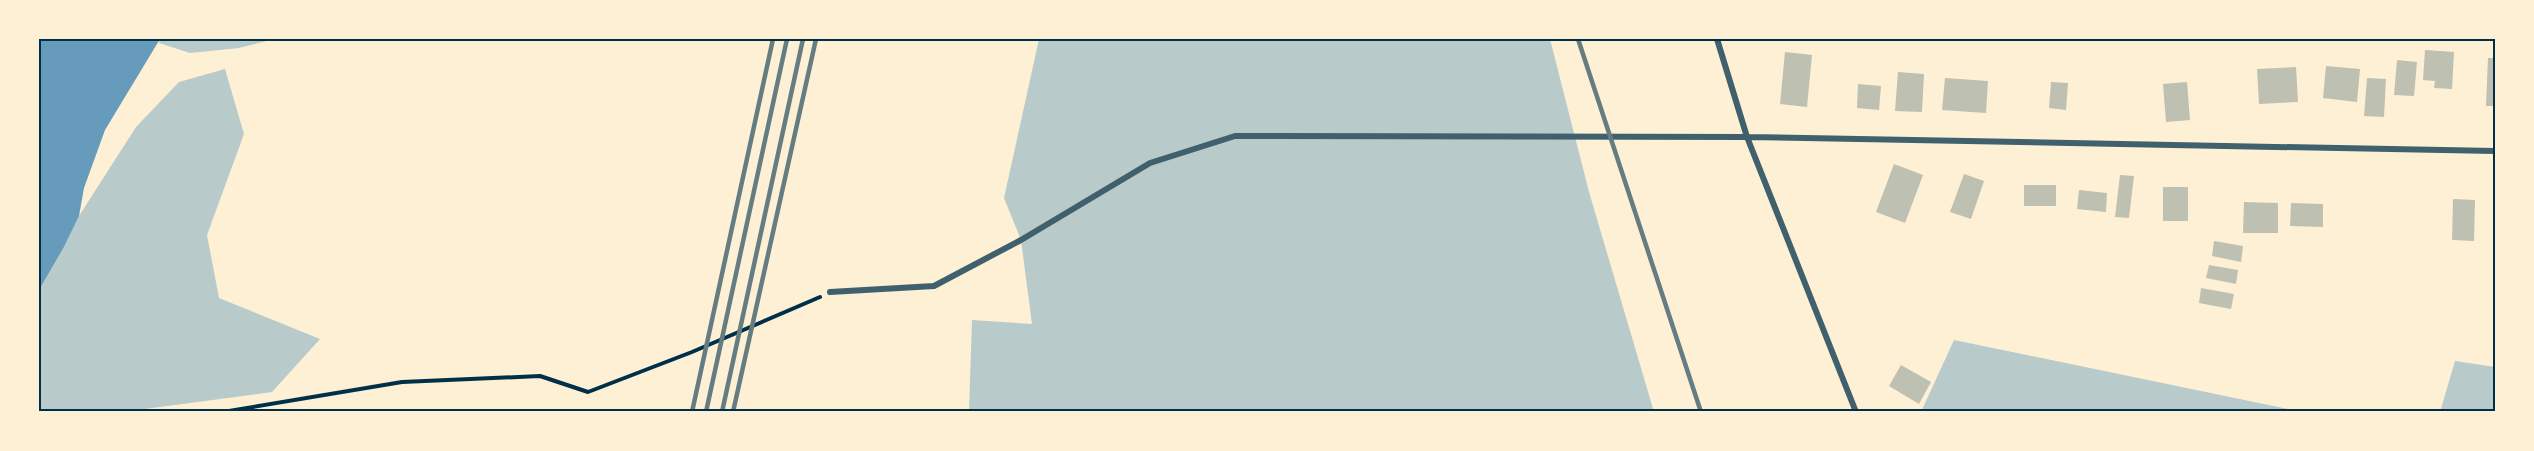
<svg xmlns="http://www.w3.org/2000/svg" width="2534" height="451" font-family="Ubuntu,sans-serif">
<style>
.green{fill:#b9caca}
.water{fill:#669bbc}
.building{fill:#bec0b2}
.lines{fill:none;stroke-linecap:round;stroke-linejoin:round}
.path{stroke:#003049;stroke-width:4}
.minor{stroke:#3f606c;stroke-width:6}
.rail{stroke:#657d81;stroke-width:4.5}
.neatline{fill:none;stroke:#003049;stroke-width:2}
</style>
<rect width="100%" height="100%" fill="#fdf0d5"/>
<path class="green" d="M160,39H275L239,48L190,53L159,43Z
M1039,39H1550L1589,192L1654,412H969L972,320L1032,324L1021,240L1004,198Z
M225,69L244,134L207,235L219,298L320,339L272,392L122,412H39V290L64,247L79,216L136,127L179,82Z
M1954,340L2303,412H1921Z
M2455,361L2495,367V412H2440Z"/>
<path class="water" d="M39,39H160L105,130L84,188L79,216L64,247L39,290Z"/>
<path class="building" d="M2425,50L2454,52L2452,89L2434,88L2435,81L2423,80Z
M1785,52L1812,55L1807,107L1780,104Z
M2488,58H2495V106H2486Z
M2397,60L2417,62L2414,96L2394,95Z
M2326,66L2360,69L2357,102L2323,98Z
M2296,67L2298,102L2259,104L2257,69Z
M1898,72L1924,74L1922,112L1895,111Z
M1945,78L1988,81L1986,113L1942,110Z
M2367,78L2386,79L2384,117L2364,116Z
M2051,82L2068,83L2066,110L2049,108Z
M2187,82L2190,120L2166,122L2163,84Z
M1858,84L1881,86L1879,110L1857,108Z
M1894,164L1923,175L1905,223L1876,212Z
M1964,174L1984,181L1971,219L1950,212Z
M2120,175L2134,176L2129,218L2115,217Z
M2024,185H2056V206H2024Z
M2163,187H2188V221H2163Z
M2079,190L2107,193L2106,212L2077,209Z
M2453,199L2475,200L2474,241L2452,240Z
M2244,202L2278,203V233H2243Z
M2291,203L2323,204V227L2290,226Z
M2214,241L2243,246L2241,262L2212,256Z
M2209,265L2238,270L2236,284L2206,278Z
M2201,288L2234,294L2231,309L2199,303Z
M1901,365L1931,382L1919,404L1889,386Z"/>
<g class="lines">
<path class="path" d="M223,412L402,382L540,376L588,392L692,352L820,297"/>
<path class="minor" d="M1717,39L1747,137L1856,412
M830,292L934,286L1021,240L1150,163L1235,136L1747,137L2495,151"/>
<path class="rail" d="M1578,39L1701,412
M692,412L773,39
M706,412L787,39
M722,412L803,39
M733,412L816,39"/>
</g>
<rect width="2534" height="451" fill="none" stroke="#fdf0d5" stroke-width="81"/>
<rect x="40" y="40" width="2454" height="370" class="neatline"/>
</svg>
